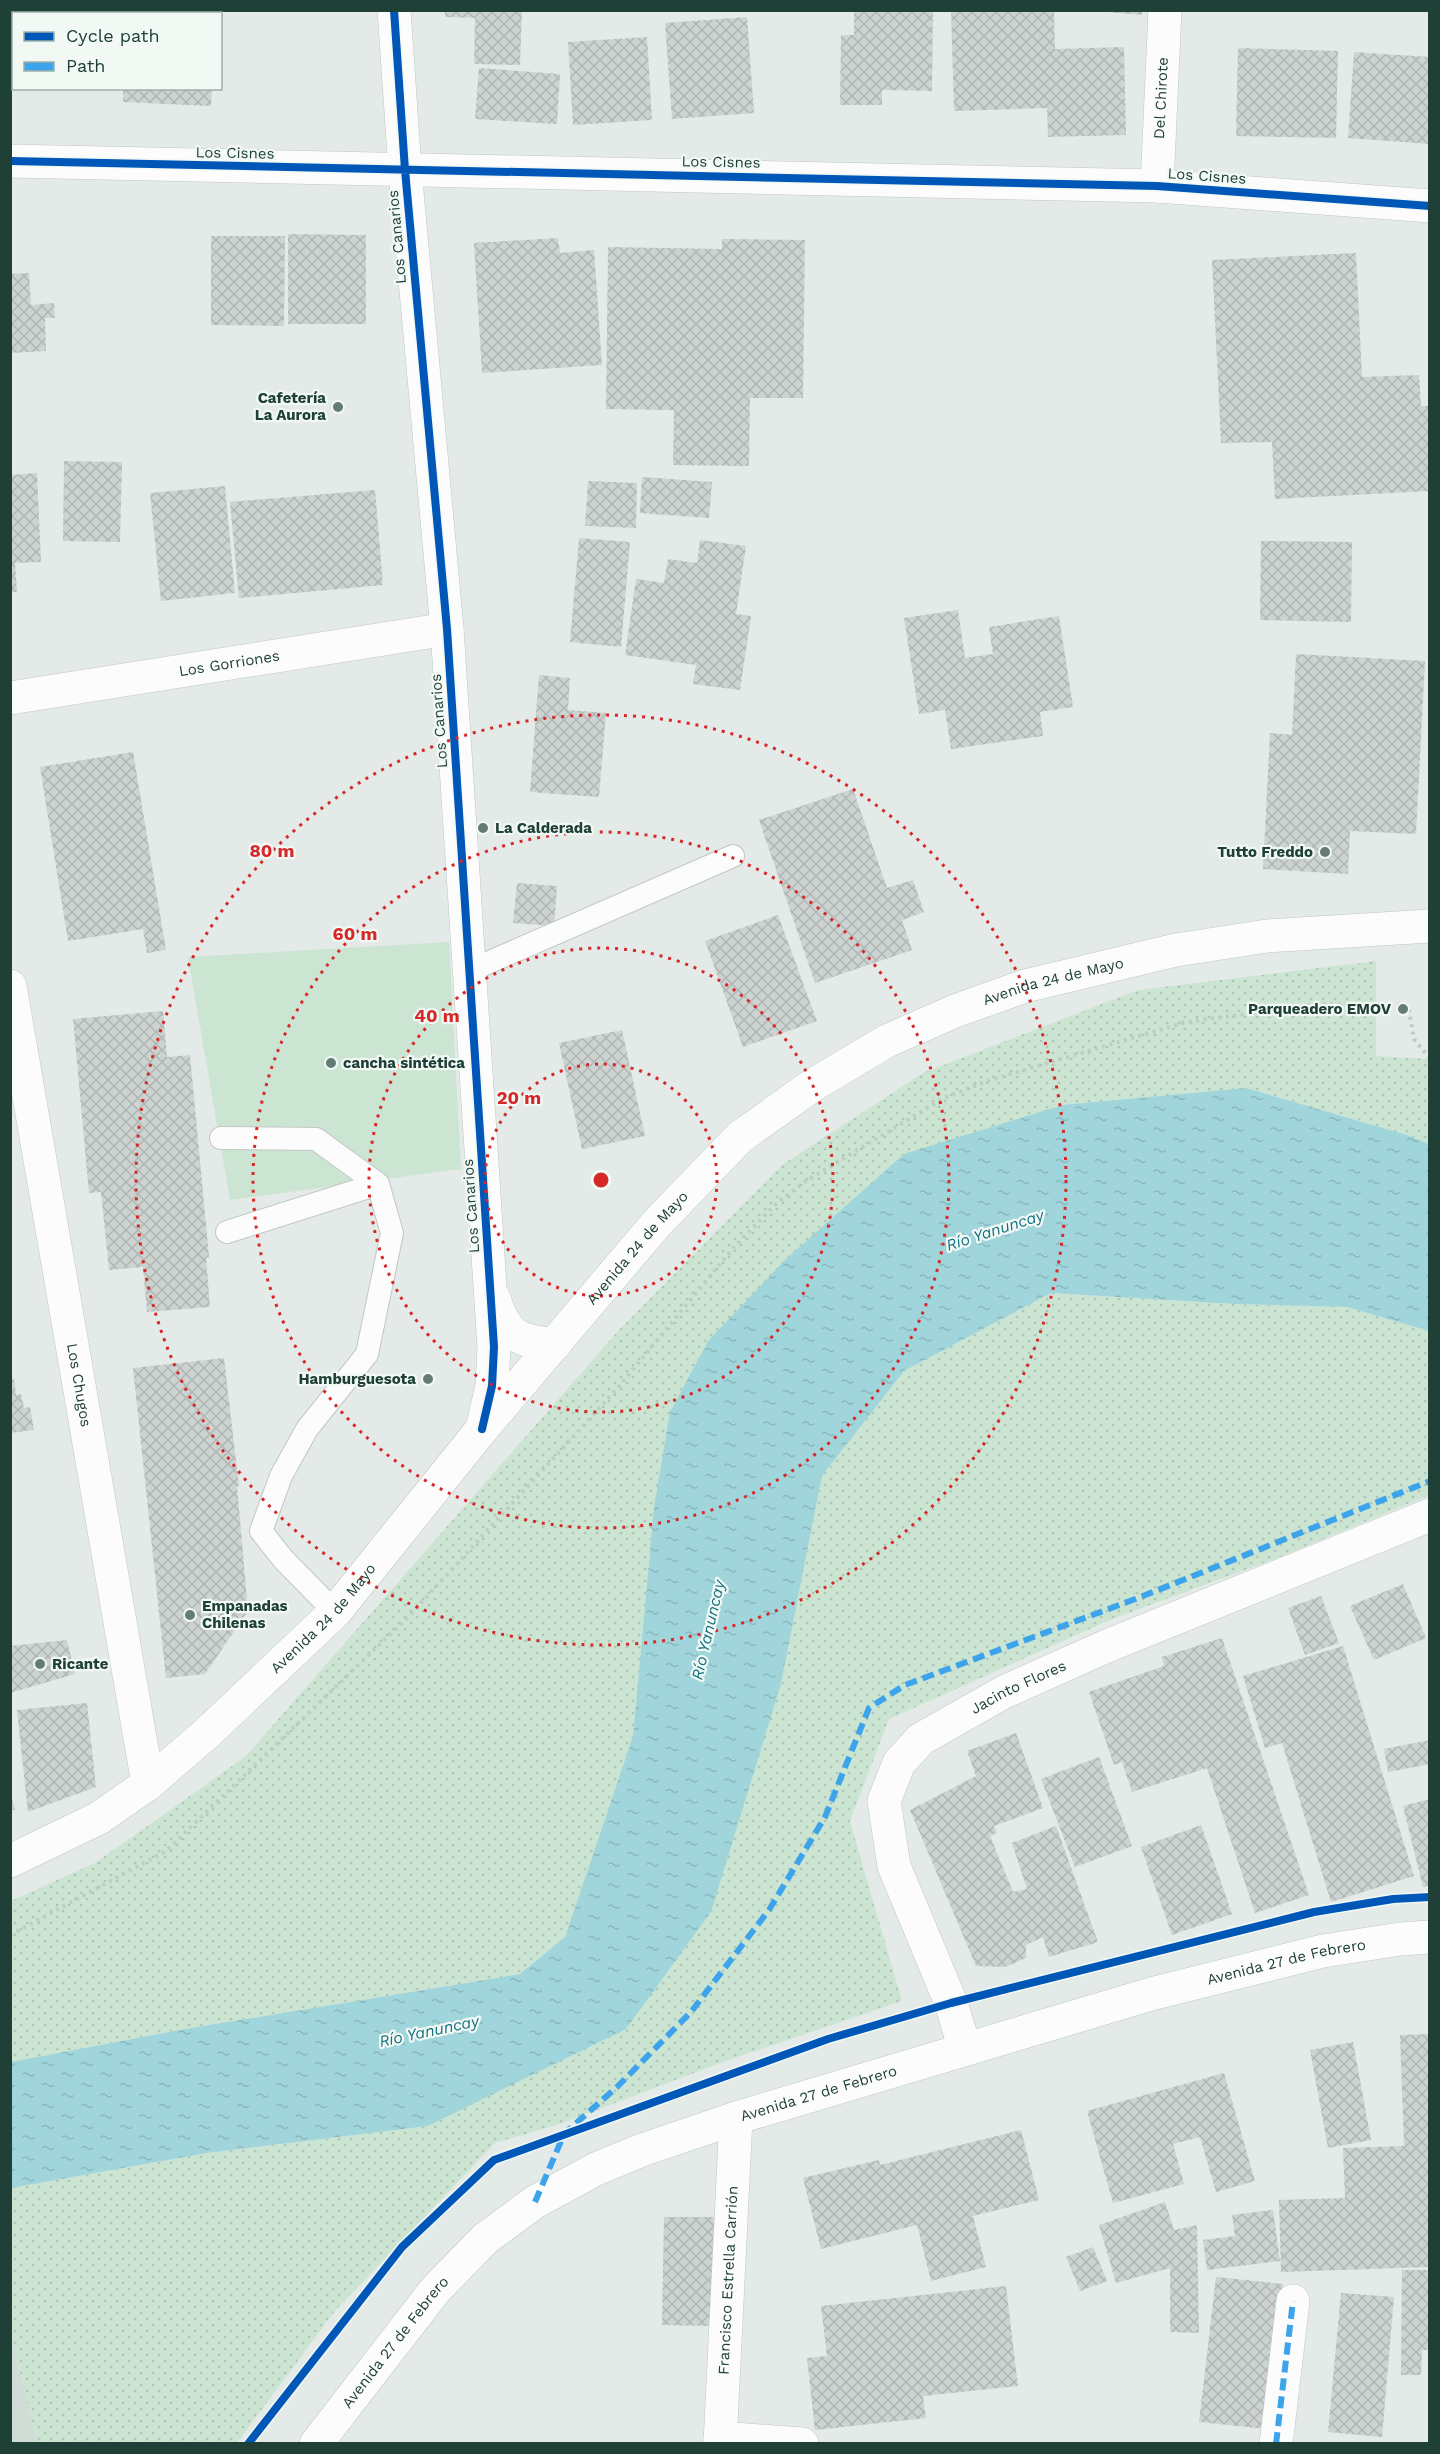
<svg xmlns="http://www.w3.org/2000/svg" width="1440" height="2454" font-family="'Work Sans',sans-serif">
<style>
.built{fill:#d1dcd7}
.park{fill:url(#park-dots)}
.garden{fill:#cce5d3}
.water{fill:url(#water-ripples)}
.building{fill:url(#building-cross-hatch)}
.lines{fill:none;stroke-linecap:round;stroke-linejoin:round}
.lane-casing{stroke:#c1c7c4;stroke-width:24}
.street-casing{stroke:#c1c7c4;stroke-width:34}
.secondary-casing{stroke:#bfc8c4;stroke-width:34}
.path{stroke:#c0cac7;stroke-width:4;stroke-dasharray:3 4.5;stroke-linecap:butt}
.lane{stroke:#fbfcfb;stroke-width:22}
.street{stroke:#fbfcfb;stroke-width:33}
.secondary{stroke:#fbfcfb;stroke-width:33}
.quiet{stroke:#3da4ec;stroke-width:6;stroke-dasharray:12 6;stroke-linecap:butt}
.cycleway-casing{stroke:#f2f9f5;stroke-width:11}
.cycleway{stroke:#0057b8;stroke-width:8}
.ring{fill:none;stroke:#d62828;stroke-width:3;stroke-dasharray:3 6}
.poi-dot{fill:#647c75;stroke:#f2f9f5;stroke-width:2}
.labels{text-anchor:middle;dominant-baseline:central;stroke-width:4.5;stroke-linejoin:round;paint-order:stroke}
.street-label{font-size:15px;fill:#1f4037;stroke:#f2f9f5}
.poi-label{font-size:15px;font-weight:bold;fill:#1f4037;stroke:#f2f9f5;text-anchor:end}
.water-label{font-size:16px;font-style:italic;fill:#137182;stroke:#f2f9f5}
.centre{fill:#d62828;stroke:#f2f9f5;stroke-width:3}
.ring-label{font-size:18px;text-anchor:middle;font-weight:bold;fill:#d62828;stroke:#f2f9f5;stroke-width:4.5;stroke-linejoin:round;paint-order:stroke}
</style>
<defs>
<pattern id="park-dots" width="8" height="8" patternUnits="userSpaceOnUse" patternTransform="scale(1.5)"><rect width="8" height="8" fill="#cce5d3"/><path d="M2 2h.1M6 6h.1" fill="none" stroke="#afc6b6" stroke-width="1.8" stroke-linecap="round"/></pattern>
<pattern id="water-ripples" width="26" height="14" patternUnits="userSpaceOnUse" patternTransform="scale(1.5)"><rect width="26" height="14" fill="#a0d5dc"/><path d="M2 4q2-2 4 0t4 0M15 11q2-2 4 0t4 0" fill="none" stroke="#89b8bd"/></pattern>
<pattern id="building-cross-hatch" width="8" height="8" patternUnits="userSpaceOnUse" patternTransform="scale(1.5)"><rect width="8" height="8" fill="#ccd3d0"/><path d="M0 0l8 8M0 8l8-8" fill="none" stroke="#afb6b3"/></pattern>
</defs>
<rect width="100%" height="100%" fill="#e4eae7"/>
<path class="built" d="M11,2334L37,2443H11Z"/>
<path class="park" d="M1376,961V1056L1429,1059V1144L1407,1135L1246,1088L654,1507L633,1736L565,1937L520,1974L179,2030L11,2062V1901L95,1863L245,1757L619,1330L782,1165L923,1073L1138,990Z
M1051,1293L1234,1304L1347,1307L1429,1331V1495L1275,1559L1112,1619L889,1719L850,1821L902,2001L717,2064L563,2123L495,2143L334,2312L237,2443H37L11,2334L10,2188L207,2153L428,2126L781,1684L822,1476L904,1371Z"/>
<path class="garden" d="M449,942L461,1169L230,1200L188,957Z"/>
<path class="water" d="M1246,1088L1407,1135L1429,1144V1331L1347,1307L1234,1304L1051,1293L904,1371L822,1476L781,1684L711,1912L626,2029L428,2126L207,2153L11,2188V2062L179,2030L520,1974L565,1937L633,1736L654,1507L670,1412L708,1341L785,1260L904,1154L1063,1105Z"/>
<path class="building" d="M10,10H44V14H14V59H11Z
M134,10H215V14H134Z
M445,10H522L520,65L474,64L475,18L445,17Z
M854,10H933L932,91L882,90V105H840L841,35H854Z
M951,10H1054L1055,49L1124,47L1126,135L1048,137L1047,108L954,111Z
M1108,10H1142V15L1107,12Z
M747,17L754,113L672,119L665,23Z
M647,37L652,120L573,125L568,42Z
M1238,48L1338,51L1336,138L1236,136Z
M1354,52L1430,57V144L1348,138Z
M479,68L560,74L557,124L475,119Z
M123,88H212L211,106L123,102Z
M288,234L366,235V324H288Z
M211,236H285L284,326L211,325Z
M558,238L560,253L594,250L602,365L482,373L474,243Z
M722,239L805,240L803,398H750L749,466L673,465L674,410L606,409L608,247L722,249Z
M1356,253L1362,377L1419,375L1421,406H1430V491L1275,499L1272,442L1221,443L1212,260Z
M29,273L31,305L54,303L55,318H45L46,351L10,353V274Z
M64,461L122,462L120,542L63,541Z
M37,473L41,562L15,563L17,592H10V475Z
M642,477L712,482L709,518L640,513Z
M588,481L637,483L636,528L585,526Z
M225,486L235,593L161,601L150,493Z
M375,490L383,585L239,598L230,502Z
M579,538L630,542L621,647L570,642Z
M700,540L746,546L736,614L751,616L740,690L693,684L696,665L625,655L636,579L664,583L668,559L697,563Z
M1261,541L1352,542L1351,622L1260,620Z
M958,610L965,658L993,654L989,627L1059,616L1073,707L1040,712L1043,736L951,749L945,710L919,714L904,618Z
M1296,654L1425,661L1416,834L1350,831L1348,874L1263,869L1270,733L1292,735Z
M539,675L570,678L568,710L606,713L599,797L530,792Z
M133,752L166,950L147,953L143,929L68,941L40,767Z
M853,789L887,888L913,880L924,912L902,920L912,950L815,983L759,820Z
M517,883L557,886L554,926L513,923Z
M778,915L817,1021L743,1047L705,941Z
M163,1011L167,1057L190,1055L209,1257L206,1258L210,1307L147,1312L143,1267L109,1270L101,1192L89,1193L73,1019Z
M622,1030L645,1136L582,1149L559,1043Z
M224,1358L239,1486H237L248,1611L205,1674L166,1678L133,1368Z
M14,1379L16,1395L21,1394L24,1408L30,1407L34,1430L10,1433V1380Z
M1403,1584L1426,1638L1374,1660L1350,1606Z
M1321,1596L1339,1643L1305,1655L1288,1608Z
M1222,1638L1309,1895L1255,1913L1207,1768L1132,1792L1122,1762L1114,1765L1089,1692L1164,1666L1162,1657Z
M67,1640L75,1674L10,1693V1646Z
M1343,1646L1414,1876L1331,1902L1282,1743L1265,1748L1243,1676Z
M87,1703L96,1787L28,1812L17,1710Z
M1016,1733L1043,1808L994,1826L997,1833L990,1836L1013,1892L1027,1889L1012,1843L1056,1826L1098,1942L1049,1957L1043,1937L1026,1945V1958L1005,1967L976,1966L910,1810L976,1776L967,1751Z
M1430,1740V1764L1388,1772L1384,1749Z
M1099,1757L1132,1846L1075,1867L1041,1779Z
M10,1790L15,1810H10Z
M1430,1799V1885L1423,1887L1403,1806Z
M1201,1825L1232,1914L1172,1935L1141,1847Z
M1430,2034V2267L1281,2272L1279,2200L1345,2198L1343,2148L1404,2146L1400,2035Z
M1353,2042L1371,2140L1328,2148L1310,2050Z
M1224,2073L1255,2181L1216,2192L1200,2137L1173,2144L1184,2184L1113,2203L1087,2111Z
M1021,2130L1039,2200L973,2216L986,2267L931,2281L917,2225L821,2249L803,2178L879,2160L880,2165Z
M1165,2202L1174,2230L1197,2225L1199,2333L1170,2332V2268L1116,2283L1099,2225Z
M1273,2210L1280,2261L1207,2270L1203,2240L1235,2236L1232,2215Z
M664,2217H715L713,2326L662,2325Z
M1093,2247L1107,2281L1080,2291L1066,2257Z
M1402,2270H1430V2350H1422L1421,2375H1401Z
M1216,2277L1283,2284L1266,2429L1199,2422Z
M1006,2286L1018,2386L923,2396L926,2418L815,2430L807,2358L827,2356L821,2306Z
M1341,2293L1394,2297L1382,2437L1328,2432Z"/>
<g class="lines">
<g class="lane-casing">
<path id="lane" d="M469,971L733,856
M221,1138L316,1139L378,1184L392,1233L367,1354L307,1429L281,1476L261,1531L283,1559L335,1612
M227,1232L378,1184"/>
</g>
<g class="street-casing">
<g id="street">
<path d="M394,10L405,170L447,629L494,1347L492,1386L482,1429"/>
<path d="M10,161L1157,186L1430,206"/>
<path id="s1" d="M1157,186L1165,10"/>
<path id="s2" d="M10,698L447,629"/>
<path id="s3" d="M10,986L148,1784"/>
<path d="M494,1298C505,1335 518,1342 555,1344"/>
<path id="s4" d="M965,2049L951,2003L894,1866L884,1801L899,1763L921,1739L1004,1692L1107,1646L1430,1515"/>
<path d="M720,2438L802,2444"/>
<path id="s5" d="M720,2444L736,2118"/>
<path d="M1276,2444L1293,2301"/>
</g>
</g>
<g class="secondary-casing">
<g id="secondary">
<path id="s6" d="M10,1861L99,1818L148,1784L207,1733L335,1612L482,1429L657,1223L740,1137L813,1085L887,1041L955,1011L1025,986L1176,950L1267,936L1430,926"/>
<path id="s7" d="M316,2444L436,2289L486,2238L535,2202L596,2169L642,2150L736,2118L1151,1994L1323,1951L1400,1939L1430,1937"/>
</g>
</g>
<path class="path" d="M10,1935L166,1851L409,1616L616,1390L735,1246L778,1202L806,1181L944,1098L987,1081L1186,1022L1321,1004L1408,1005L1414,1039L1430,1059"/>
<use href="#lane" class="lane"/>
<use href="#street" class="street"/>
<use href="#secondary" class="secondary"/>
<path class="quiet" d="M535,2202L564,2134L618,2086L691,2012L769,1910L825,1817L869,1708L905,1685L1138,1598L1430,1481
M1276,2444L1293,2301"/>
<g class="cycleway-casing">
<path id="cycleway" d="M394,10L405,170L447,629L494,1347L492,1386L482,1429
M10,161L1157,186L1430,206
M248,2444L402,2247L494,2160L828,2039L951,2003L1314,1912L1393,1899L1430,1897"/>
</g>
<use href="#cycleway" class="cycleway"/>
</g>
<g class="ring">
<circle cx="601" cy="1180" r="116"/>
<circle cx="601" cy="1180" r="232"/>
<circle cx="601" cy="1180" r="348"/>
<circle cx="601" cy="1180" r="465"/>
</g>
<g class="poi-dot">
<circle cx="338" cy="407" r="6"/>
<circle cx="483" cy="828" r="6"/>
<circle cx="1325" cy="852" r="6"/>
<circle cx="1403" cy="1009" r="6"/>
<circle cx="331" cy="1063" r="6"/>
<circle cx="428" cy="1379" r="6"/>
<circle cx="190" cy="1615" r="6"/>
<circle cx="40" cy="1664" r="6"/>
</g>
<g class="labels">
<g class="street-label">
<text stroke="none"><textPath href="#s1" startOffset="88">Del Chirote</textPath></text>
<text transform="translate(235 153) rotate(1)">Los Cisnes</text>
<text transform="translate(721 162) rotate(1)">Los Cisnes</text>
<text transform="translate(1207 176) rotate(4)">Los Cisnes</text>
<text transform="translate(397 237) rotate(-95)">Los Canarios</text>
<text stroke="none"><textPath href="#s2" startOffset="222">Los Gorriones</textPath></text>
<text transform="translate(439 721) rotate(-94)">Los Canarios</text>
<text stroke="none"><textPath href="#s6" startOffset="1390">Avenida 24 de Mayo</textPath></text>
<text transform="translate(471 1206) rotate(-94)">Los Canarios</text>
<text stroke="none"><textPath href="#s6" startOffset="886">Avenida 24 de Mayo</textPath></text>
<text stroke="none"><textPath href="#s3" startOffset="405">Los Chugos</textPath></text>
<text stroke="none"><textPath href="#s6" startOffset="400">Avenida 24 de Mayo</textPath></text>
<text stroke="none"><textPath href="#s4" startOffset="446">Jacinto Flores</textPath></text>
<text stroke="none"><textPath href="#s7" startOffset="1119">Avenida 27 de Febrero</textPath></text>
<text stroke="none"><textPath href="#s7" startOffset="633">Avenida 27 de Febrero</textPath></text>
<text stroke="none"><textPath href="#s5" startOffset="164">Francisco Estrella Carrión</textPath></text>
<text stroke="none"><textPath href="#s7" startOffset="129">Avenida 27 de Febrero</textPath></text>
</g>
<g class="poi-label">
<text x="326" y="398">Cafetería<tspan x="326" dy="17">La Aurora</tspan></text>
<text x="495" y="828" text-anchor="start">La Calderada</text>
<text x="1313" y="852">Tutto Freddo</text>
<text x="1391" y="1009">Parqueadero EMOV</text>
<text x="343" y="1063" text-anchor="start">cancha sintética</text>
<text x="416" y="1379">Hamburguesota</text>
<text x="202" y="1606" text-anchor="start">Empanadas<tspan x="202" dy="17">Chilenas</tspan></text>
<text x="52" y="1664" text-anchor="start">Ricante</text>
</g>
<g class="water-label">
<text transform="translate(995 1230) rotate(-18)">Río Yanuncay</text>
<text transform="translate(708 1630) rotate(-77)">Río Yanuncay</text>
<text transform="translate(429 2031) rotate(-12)">Río Yanuncay</text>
</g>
</g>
<circle cx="601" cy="1180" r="9" class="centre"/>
<g class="ring-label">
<text x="272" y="857">80 m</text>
<text x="355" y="940">60 m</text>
<text x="437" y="1022">40 m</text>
<text x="519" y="1104">20 m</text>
</g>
<rect width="1440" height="2454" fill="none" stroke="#1f4037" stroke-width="24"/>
<rect x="12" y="12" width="210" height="78" fill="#f2f9f5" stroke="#9eafa9" stroke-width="1.5"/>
<rect x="24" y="32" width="30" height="9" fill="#0057b8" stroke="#9eafa9" stroke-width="1.5"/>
<text x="66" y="42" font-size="18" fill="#1f4037">Cycle path</text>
<rect x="24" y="62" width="30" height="9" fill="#3da4ec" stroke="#9eafa9" stroke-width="1.5"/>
<text x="66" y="72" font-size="18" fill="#1f4037">Path</text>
</svg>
